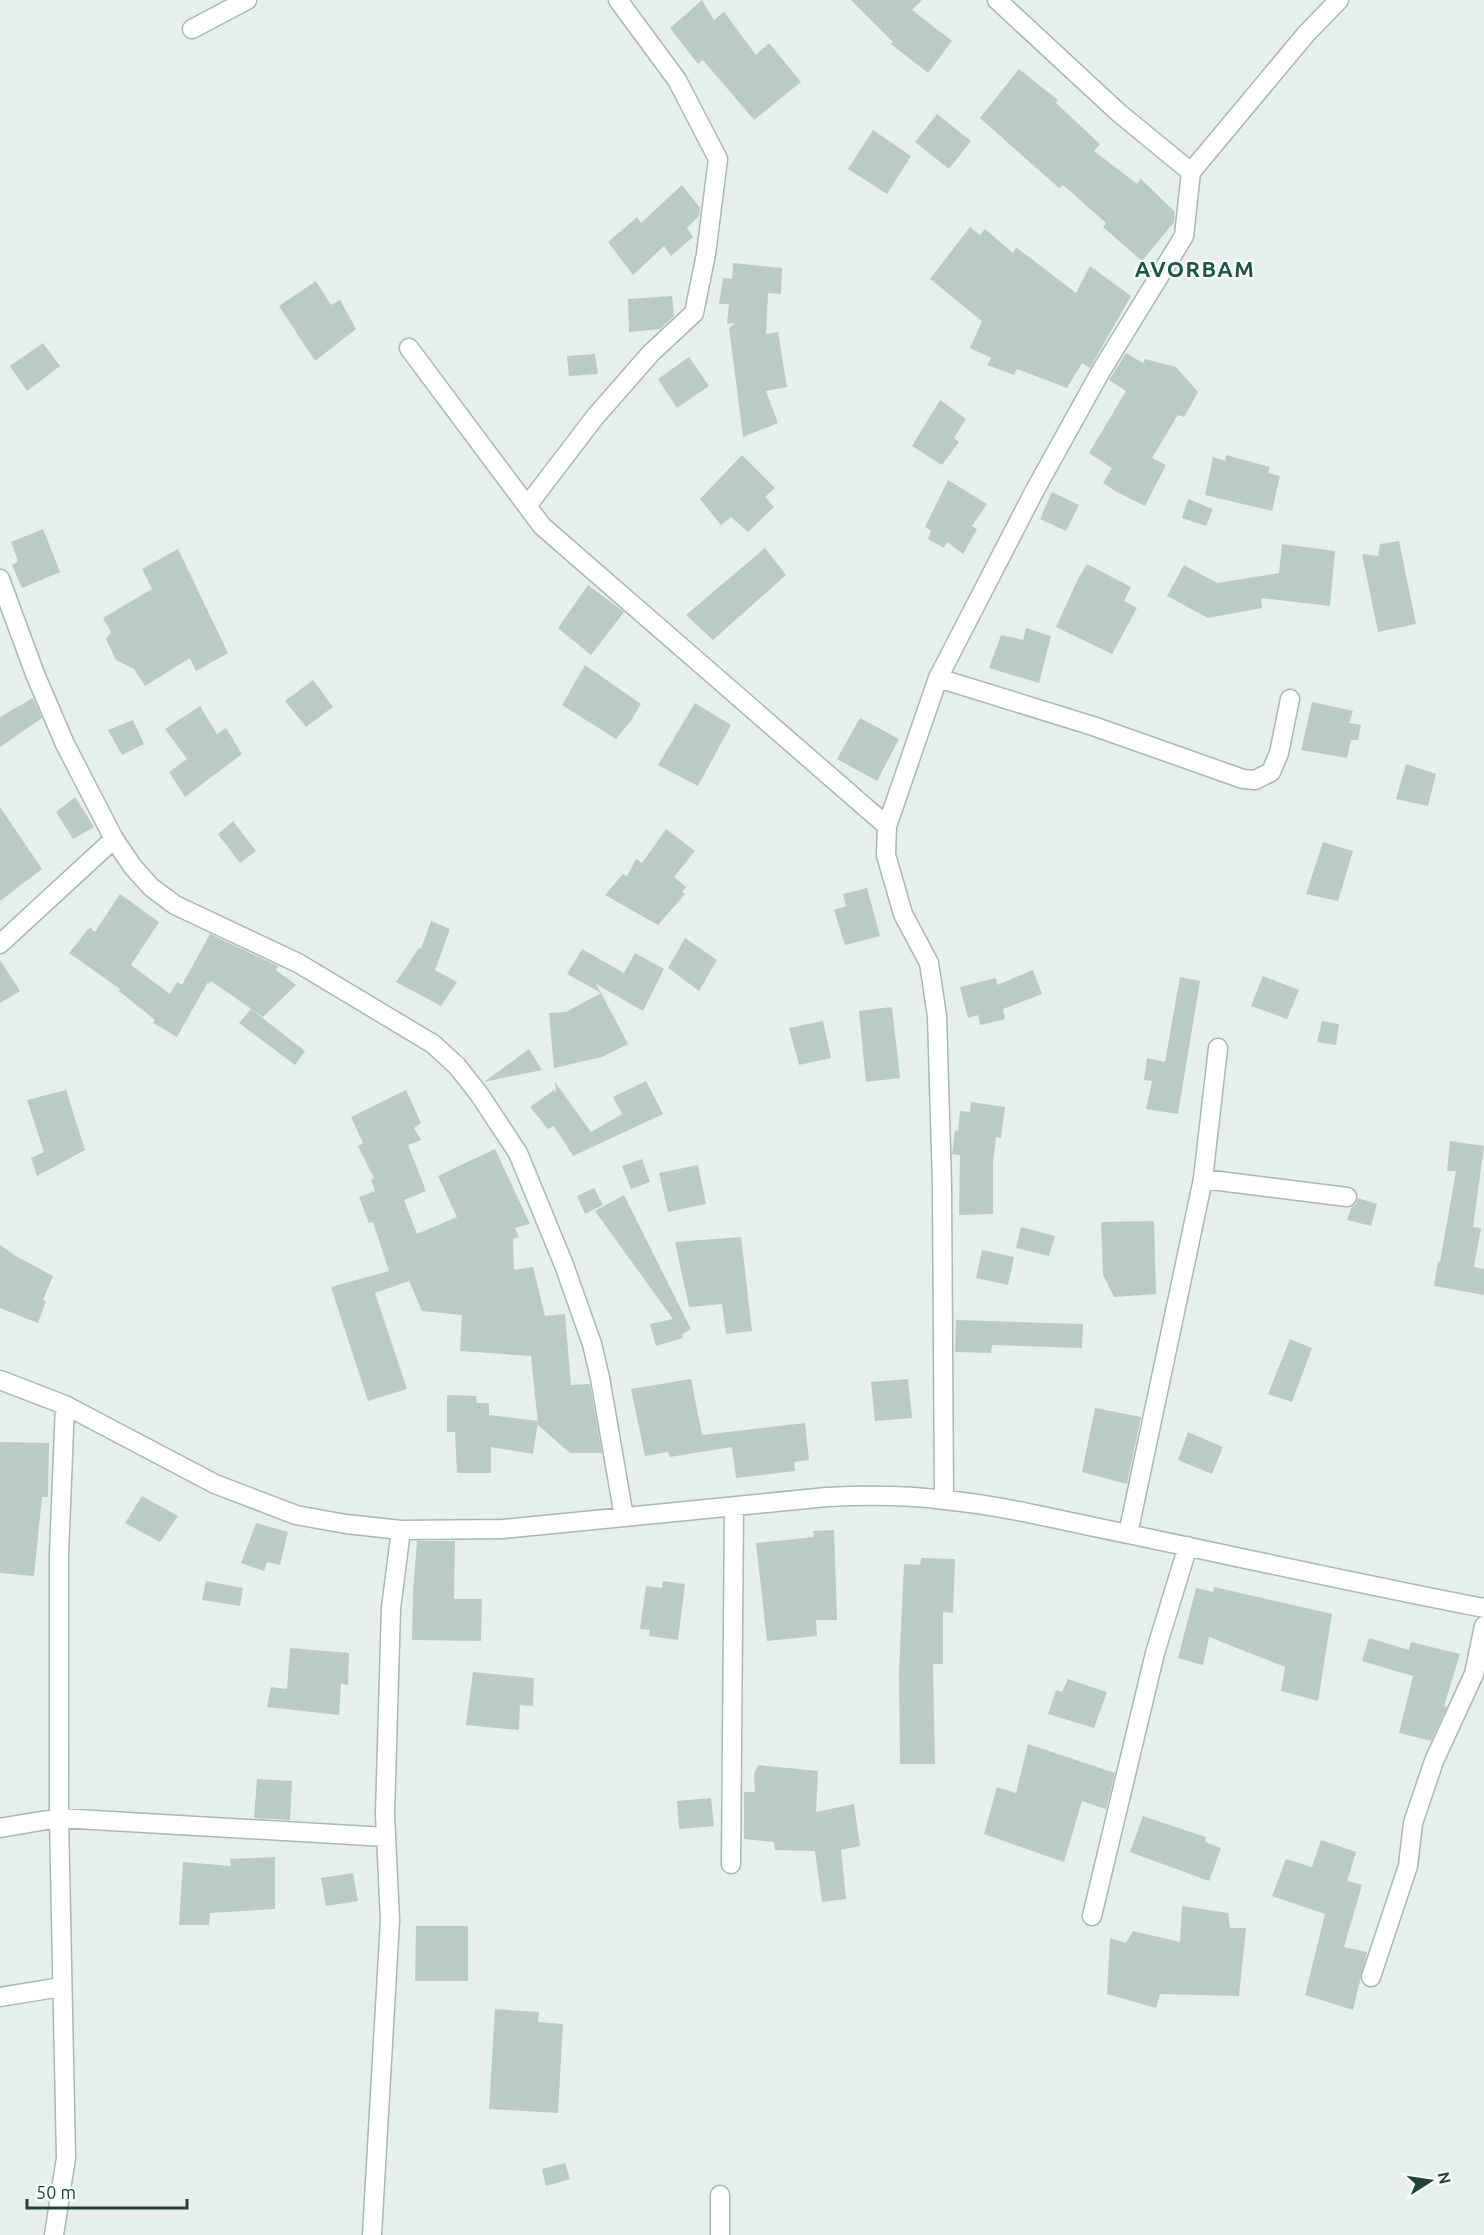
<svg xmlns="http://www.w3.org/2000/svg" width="1484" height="2235" font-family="Ubuntu,sans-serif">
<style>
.building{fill:#bbcac4}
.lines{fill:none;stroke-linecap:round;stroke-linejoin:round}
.minor-casing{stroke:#a8b8b2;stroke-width:21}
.minor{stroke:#fff;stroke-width:18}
.labels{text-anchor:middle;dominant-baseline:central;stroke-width:4.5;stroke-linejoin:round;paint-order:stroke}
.district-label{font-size:22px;font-weight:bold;letter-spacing:1.5px;fill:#1f5548;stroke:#f7fbf9}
</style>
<rect width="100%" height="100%" fill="#e6efeb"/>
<path class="building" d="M702,0L714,20L724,12L756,55L769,43L801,82L754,120L703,60L698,64L670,28Z
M851,0H922L912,10L952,41L928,73L891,44L893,42Z
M1019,69L1058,100L1056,103L1100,144L1094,151L1137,184L1141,179L1175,212L1174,222L1142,261L1103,227L1106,223L1063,185L1059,188L980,118Z
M937,114L971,141L949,169L915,142Z
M873,130L911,156L887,194L848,169Z
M682,185L700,208L699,216L687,228L693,237L671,256L664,246L633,275L608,242L637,217L641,223Z
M970,227L980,235L985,229L1013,253L1016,247L1076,293L1090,266L1131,296L1090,368L1082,363L1067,388L1017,369L1014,375L987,365L991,358L970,348L982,321L930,279Z
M733,263L782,268L781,294L768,293L766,334L778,332L787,387L766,391L778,423L743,437L729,328L735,323L727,324L729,304H719L723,278L732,279Z
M316,281L331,305L340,300L356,329L315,361L279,306Z
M672,296L674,316L660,329L629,332L628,299Z
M43,343L60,366L27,391L10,366Z
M1126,353L1143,363L1145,359L1176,367L1198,392L1184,417L1178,415L1152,458L1166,465L1145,506L1115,491L1103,483L1112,468L1089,453L1126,391L1109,380Z
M595,354L598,374L569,376L567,356Z
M689,357L709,386L677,408L658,379Z
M940,400L966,419L954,438L959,442L942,465L912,446Z
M742,455L775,488L765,497L774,507L748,532L731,517L721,525L700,499Z
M1226,455L1270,467L1268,473L1280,476L1272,511L1205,495L1213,457L1225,461Z
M948,480L987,504L972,526L977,529L963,554L947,542L944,548L928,539L931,531L925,527Z
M1052,492L1079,505L1066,531L1040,519Z
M1188,499L1213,509L1206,526L1182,518Z
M43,529L60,572L22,588L12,565L18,561L11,542Z
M1399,541L1416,624L1378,632L1362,554L1378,556L1380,544Z
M1282,544L1335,551L1330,606L1261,598L1262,608L1208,618L1167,596L1184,565L1217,583L1279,573Z
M765,548L786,575L713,640L686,615Z
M178,549L228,653L196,671L190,658L145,686L134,669L116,660L106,639L111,632L103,618L152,589L142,569Z
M1087,564L1131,587L1124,601L1137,608L1112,654L1056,627L1078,579Z
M588,585L624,612L591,655L558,628Z
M1026,628L1051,636L1039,683L989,668L1001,635L1023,640Z
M585,665L641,704L630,722L616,739L562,705Z
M313,680L333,707L306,727L285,701Z
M33,698L42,718L0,747V717Z
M1312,702L1353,711L1349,723L1361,725L1358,740H1351L1347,758L1301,750Z
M695,703L731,725L698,786L658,765Z
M200,706L217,734L226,728L242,754L185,797L169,772L187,759L165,729Z
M860,718L899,739L877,781L837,759Z
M133,720L144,744L122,755L108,730Z
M1406,764L1436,774L1428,806L1396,799Z
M75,797L94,827L73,839L56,812Z
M0,807L42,869L0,901Z
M233,821L256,851L240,863L218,834Z
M666,829L695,851L674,877L686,887L682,892L685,894L658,925L605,895L623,874L627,876L636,859L642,863Z
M1323,842L1353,851L1338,901L1306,894Z
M867,888L880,936L845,945L834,910L846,906L843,894Z
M120,894L159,922L131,965L170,994L177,982L182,985L210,934L278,966L276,970L296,985L263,1017L211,981L210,984L208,982L177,1037L153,1023L155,1020L119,991L120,989L69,953L90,927L95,932Z
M431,921L450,929L435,970L457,982L441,1006L396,982L419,948L421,949Z
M685,938L717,960L699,991L668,968Z
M582,949L624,973L635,953L664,969L643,1011L596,984L601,993L567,974Z
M0,960L20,991L0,1003Z
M1033,970L1042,994L1003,1009L1005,1019L980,1025L978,1015L968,1018L960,987L996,978L997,985Z
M1263,976L1299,990L1287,1019L1251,1006Z
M1180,977L1200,981L1178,1114L1146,1109L1152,1081L1144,1080L1147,1058L1165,1062Z
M601,993L628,1044L602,1057L554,1068L549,1013L566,1012Z
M892,1007L900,1078L866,1082L859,1011Z
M251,1009L305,1051L295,1065L239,1023Z
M823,1021L831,1058L799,1065L789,1028Z
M1322,1021L1339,1024L1336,1045L1317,1042Z
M529,1049L542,1070L484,1082Z
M646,1081L663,1114L573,1156L554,1126L548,1129L530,1107L554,1090L556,1093L555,1082L591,1132L622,1114L613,1097Z
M66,1090L85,1150L37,1176L31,1158L44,1152L27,1100Z
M406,1090L421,1123L414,1128L421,1140L408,1145L426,1191L404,1200L417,1234L457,1217L438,1176L495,1149L530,1224L515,1228L519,1237L513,1239L514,1270L533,1267L545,1316L565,1314L571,1385L590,1384L602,1453H570L538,1425L531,1356L460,1351L462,1315L422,1311L409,1281L375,1293L407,1389L368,1401L331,1287L389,1271L373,1222L369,1223L359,1197L375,1191L371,1180L374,1178L358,1146L363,1143L351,1117Z
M971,1102L1005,1107L1001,1138L996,1137L993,1164V1214L959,1215L960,1155L952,1154L955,1130L958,1131L960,1111L970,1112Z
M1450,1141L1484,1146L1473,1227L1481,1228L1474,1267L1484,1269V1295L1434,1286L1438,1261L1440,1262L1456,1171H1447Z
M642,1159L650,1182L631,1189L622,1166Z
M698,1165L706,1204L668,1212L659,1173Z
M594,1188L603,1205L585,1214L577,1196Z
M624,1195L691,1329L683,1334L682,1332L683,1338L656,1346L650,1324L673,1319L595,1211Z
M1358,1198L1377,1204L1371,1226L1347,1220L1351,1208L1356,1204Z
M1154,1221L1156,1294L1114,1297L1103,1275L1101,1222Z
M1021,1227L1055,1236L1049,1256L1016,1248Z
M741,1237L752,1331L726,1334L722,1304L689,1307L675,1242Z
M0,1245L14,1255L53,1276L43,1300L46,1301L38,1323L0,1308Z
M982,1250L1014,1257L1008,1285L976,1278Z
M956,1320L1083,1324L1082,1348L992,1345L991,1353L955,1352Z
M1290,1339L1312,1348L1292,1402L1268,1394Z
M691,1379L702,1435L805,1423L809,1460L794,1462L795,1471L736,1478L732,1447L670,1457L668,1452L645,1456L631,1389Z
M908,1379L912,1418L875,1421L871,1382Z
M447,1395L476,1396L477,1403H489V1415L538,1421L533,1454L491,1447V1473H457L455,1432H447Z
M1095,1408L1141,1417L1127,1484L1082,1472Z
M1188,1432L1223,1447L1212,1474L1178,1460Z
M0,1442L49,1443L48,1497H42L34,1576L0,1573Z
M142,1496L178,1516L160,1542L125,1523Z
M256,1523L288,1532L280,1565L267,1562L264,1571L241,1563Z
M834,1530L837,1620H816L817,1636L767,1641L756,1543L814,1537L813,1531Z
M417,1541H455L454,1599H482L481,1641L412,1640L413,1591Z
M921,1558L955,1559L953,1613L943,1612V1664H933L935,1764H900L899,1672L904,1564L920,1565Z
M206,1581L243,1588L240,1606L202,1600Z
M663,1581L685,1584L678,1640L649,1636L650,1630L640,1629L646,1586L662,1588Z
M1214,1587L1332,1614L1318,1701L1281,1691L1285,1667L1209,1637L1203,1665L1178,1658L1196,1588L1213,1592Z
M1369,1638L1409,1650L1411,1642L1460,1654L1444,1706L1447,1707L1431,1741L1399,1733L1413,1676L1362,1661Z
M290,1648L349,1653L348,1685L341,1684L339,1715L267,1707L271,1687L287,1689Z
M473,1672L534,1678L533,1706L520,1705L519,1730L466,1725Z
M1068,1679L1107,1692L1094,1728L1048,1714L1056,1690L1062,1692Z
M1028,1744L1115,1773L1106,1809L1082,1801L1064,1862L984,1834L997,1787L1016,1793Z
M758,1765L818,1771L816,1812L854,1804L860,1846L841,1850L846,1899L822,1902L815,1851L775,1850L774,1842L744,1839V1792H755L754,1774Z
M257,1779L292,1781L290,1820L254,1818Z
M711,1798L714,1826L679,1829L677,1801Z
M1143,1816L1206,1837L1205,1842L1221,1848L1209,1881L1130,1852Z
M1321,1840L1356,1852L1347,1881L1362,1885L1344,1947L1367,1952L1353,2010L1305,1995L1325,1914L1272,1896L1286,1859L1312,1867Z
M275,1857V1909L210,1913L209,1925H179L183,1862L231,1866L230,1859Z
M353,1873L358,1901L326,1906L321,1878Z
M1182,1906L1228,1913L1230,1928H1246L1239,1996L1160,1994L1156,2008L1107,1994L1110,1938L1126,1943L1133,1931L1180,1942Z
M416,1926H468V1981H415Z
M495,2009L539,2012L538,2022L563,2024L558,2113L489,2109Z
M565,2163L570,2179L546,2186L542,2169Z"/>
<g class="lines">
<g class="minor-casing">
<path id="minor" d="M997,0L1119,113L1191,172
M192,29L247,0
M409,348L542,526L887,826
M527,506L595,417L651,353L694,313L706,254L718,159L677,80L618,0
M0,579L35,674L65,744L114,839L133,867L151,887L175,905L298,963L433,1044L457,1066L479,1094L518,1153L564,1265L592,1344L600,1378L624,1517
M938,678L1093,726L1243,779L1255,780L1271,772L1279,753L1290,699
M0,944L114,839
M1203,1179L1347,1197
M0,1380L65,1405L215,1484L296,1515L346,1524L401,1530L503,1529L827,1497C866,1495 906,1495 945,1500C1007,1506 1067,1522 1128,1534C1247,1559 1365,1585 1484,1608
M944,1499L942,1185L937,1016L929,963L903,914L886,855L887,826L938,678L1035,490L1101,371L1184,236L1191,172L1306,34L1339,0
M1128,1534L1203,1179L1218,1048
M0,1828L59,1818L386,1837
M731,1864L734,1506
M1092,1916L1155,1653L1188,1546
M1371,1977L1408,1866L1413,1823L1434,1761L1474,1674L1484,1626
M0,1997L61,1987
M720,2195V2235
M54,2235L66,2158L59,1818V1554L65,1405
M372,2235L390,1920L385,1814L391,1608L401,1530"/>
</g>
<use href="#minor" class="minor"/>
</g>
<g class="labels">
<g class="district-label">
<text x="1195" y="268">AVORBAM</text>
</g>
</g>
<g transform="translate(1430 2181) rotate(78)" stroke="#f7fbf9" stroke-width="4.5" paint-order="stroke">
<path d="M0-4.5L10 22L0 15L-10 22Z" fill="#24423a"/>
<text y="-9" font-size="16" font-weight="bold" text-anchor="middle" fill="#24423a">N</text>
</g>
<path d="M27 2199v9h160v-9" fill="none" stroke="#24423a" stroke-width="3"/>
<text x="36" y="2199" font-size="18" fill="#24423a" stroke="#f7fbf9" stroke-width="4.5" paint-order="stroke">50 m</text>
</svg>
